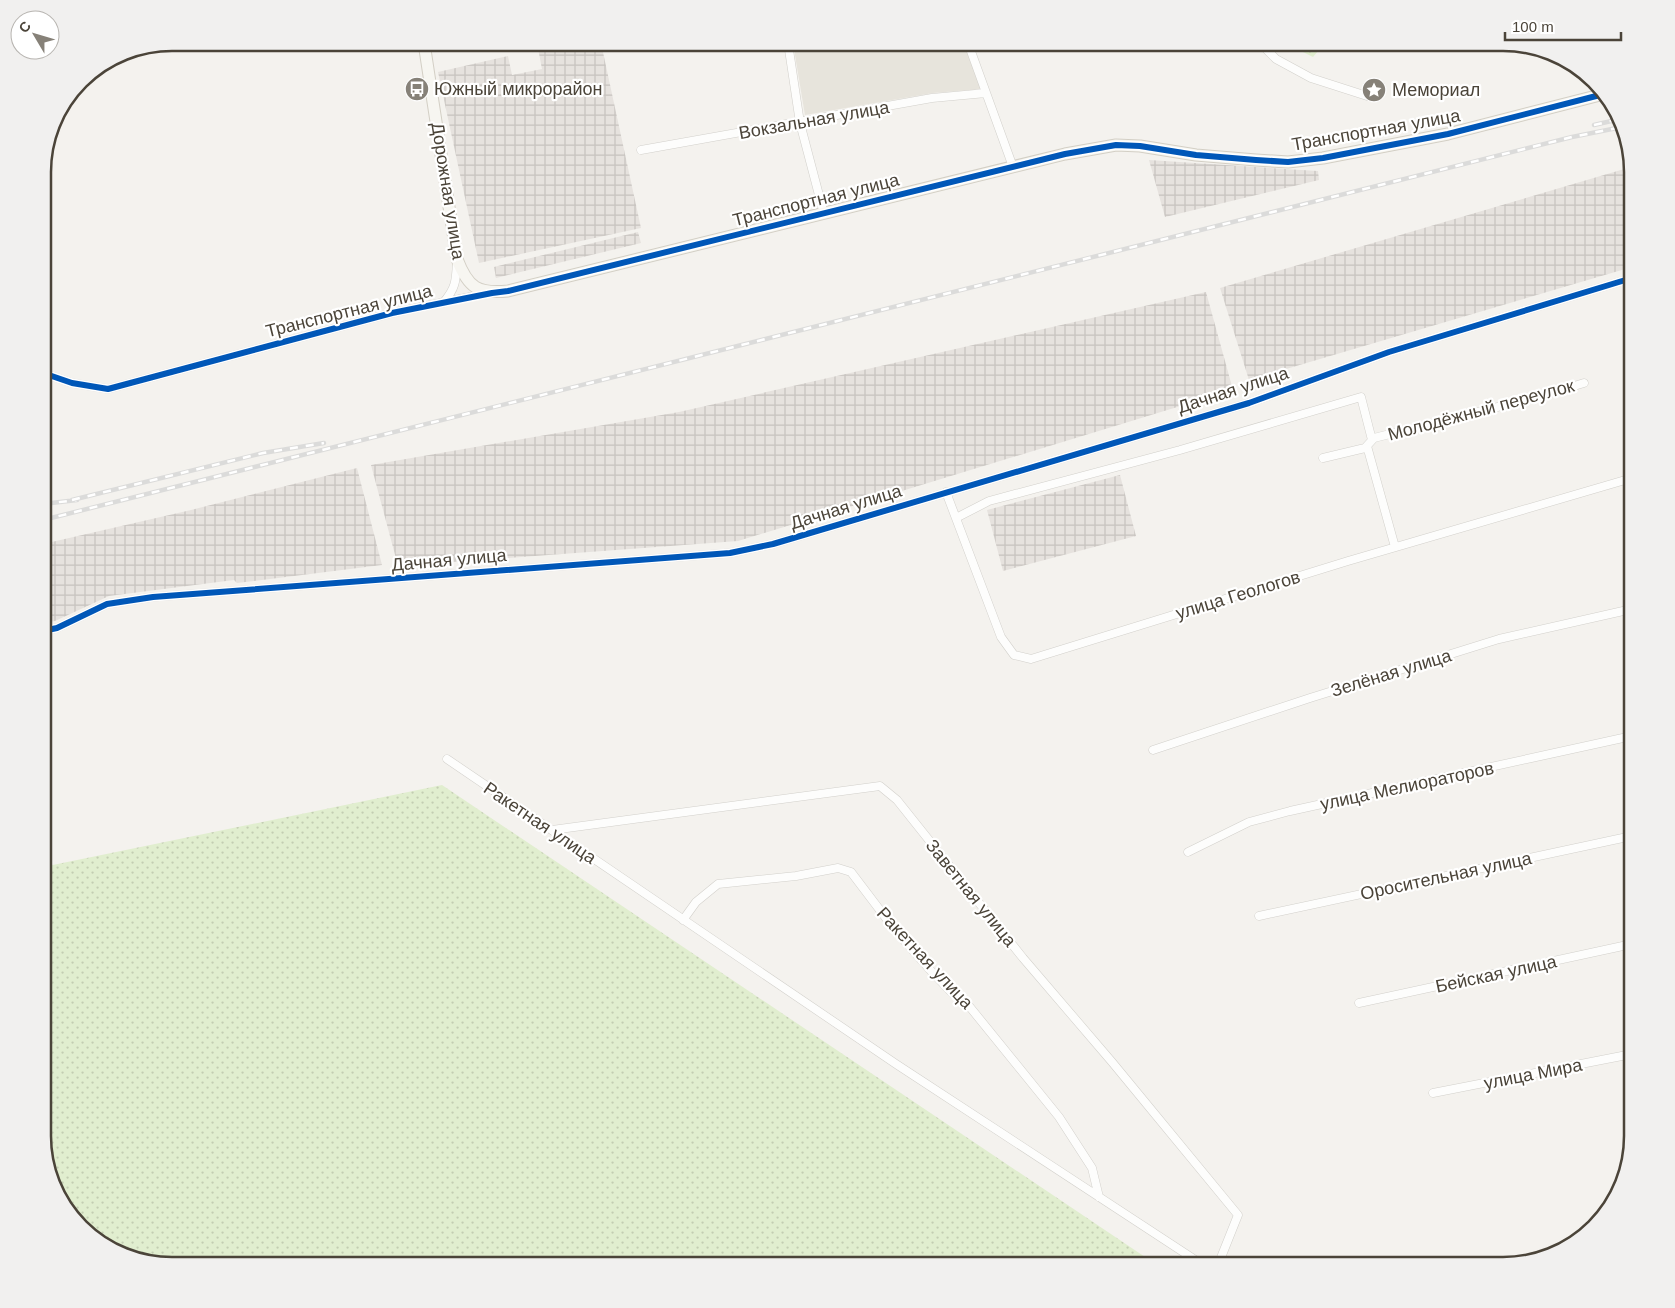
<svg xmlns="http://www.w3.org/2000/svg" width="1675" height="1308" font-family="Helvetica,sans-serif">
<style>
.residential{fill:#e7e4dc}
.industrial{fill:url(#industrial-grid)}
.grass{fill:url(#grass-dots)}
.forest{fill:url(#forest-crowns)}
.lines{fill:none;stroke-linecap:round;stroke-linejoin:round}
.street-casing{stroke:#d2d0cb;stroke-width:9}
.secondary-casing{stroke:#d3cfc5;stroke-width:13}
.street{stroke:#fdfdfc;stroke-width:8}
.secondary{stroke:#f7f6f1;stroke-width:11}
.rail-casing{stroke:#dbdbda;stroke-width:4.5}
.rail{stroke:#fff;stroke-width:2.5;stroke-dasharray:8;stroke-linecap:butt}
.cycleway-casing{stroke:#fff;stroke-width:9}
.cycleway{stroke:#0057b8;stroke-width:6}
.labels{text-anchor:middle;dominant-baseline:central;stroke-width:4.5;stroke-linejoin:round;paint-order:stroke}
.poi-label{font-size:18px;fill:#4b4439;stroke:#fff;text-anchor:start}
.street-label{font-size:18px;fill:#4b4439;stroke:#fff}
.rim{fill:none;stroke:#4b4439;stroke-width:2.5}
</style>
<defs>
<pattern id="industrial-grid" width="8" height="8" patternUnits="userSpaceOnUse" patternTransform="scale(1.25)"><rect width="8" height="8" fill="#e6e2de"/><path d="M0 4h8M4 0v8" fill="none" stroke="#c7c3bf"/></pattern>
<pattern id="grass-dots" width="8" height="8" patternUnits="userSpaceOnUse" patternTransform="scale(1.25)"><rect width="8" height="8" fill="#e1eecf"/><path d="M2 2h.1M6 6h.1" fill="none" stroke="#c3cdb2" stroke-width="1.8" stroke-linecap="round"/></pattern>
<pattern id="forest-crowns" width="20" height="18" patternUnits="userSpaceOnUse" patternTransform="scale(1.25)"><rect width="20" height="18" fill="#e1eecf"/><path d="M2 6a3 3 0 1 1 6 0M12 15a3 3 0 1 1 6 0" fill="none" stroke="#c3cdb2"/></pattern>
</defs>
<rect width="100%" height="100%" fill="#f4f2ee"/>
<path class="residential" d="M793,43H965L982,89L933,93L805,115Z"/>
<path class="industrial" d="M537,43H601L641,228L479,263L438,72L508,56L512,75L542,69Z
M1149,160L1318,171L1319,180L1165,217Z
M1631,167L1632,267L1249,380L1220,288Z
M638,232L641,243L496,278L494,267Z
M1206,292L1233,390L738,541L398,566L371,465L679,412Z
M357,468L382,565L237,583L234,580L109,596L55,621L43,623V544L191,510Z
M1120,475L1136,536L1003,571L987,510Z"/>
<path class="grass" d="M442,785L1157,1265H172L130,1259L87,1234L56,1193L43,1144V867Z"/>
<path class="forest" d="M1285,43H1325L1313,57Z"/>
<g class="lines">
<g class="street-casing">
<path id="street" d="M788,43L800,123L824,214
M968,43L1013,167
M1260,43L1276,59L1311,78L1367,96
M641,150L932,98L986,93
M443,303C456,288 456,281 457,261
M43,373L72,383L108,389L392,313L489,293
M1367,446L1395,547
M1323,458L1365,448L1374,438L1541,396L1584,383
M946,492L1001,637L1014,655L1031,659L1348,561L1632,478
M956,518L989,501L1180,450L1361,397L1372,440
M43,631L57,628L107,604L153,597L730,553L773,544L1249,403L1389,352L1632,278
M1153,750L1310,698L1499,639L1632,609
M447,759L896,1064L1203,1265
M552,830L880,786L897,800L1023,958L1112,1062L1238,1215L1218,1265
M1188,852L1249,822L1290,811L1632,736
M1259,916L1632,836
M683,920L696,902L718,884L796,876L838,868L851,872L895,930L932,972L953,994L965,1001L1059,1117L1092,1168L1099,1197
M1359,1003L1632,944
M1433,1093L1632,1054"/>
</g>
<g class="secondary-casing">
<path id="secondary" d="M424,43L457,259C468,288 478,294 508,291L1065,154L1116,145L1140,146L1196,155L1256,160L1288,162L1323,158L1448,134L1604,94"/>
</g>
<use href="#street" class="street"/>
<use href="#secondary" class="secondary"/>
<g class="rail-casing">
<path id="rail" d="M1594,125L1620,119
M72,500L263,453L324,443
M43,504L77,500
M43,520L1572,137L1622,127"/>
</g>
<use href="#rail" class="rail"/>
<g class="cycleway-casing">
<path id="cycleway" d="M43,373L72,383L108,389L392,313L492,293L508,291L1065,154L1116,145L1140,146L1196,155L1256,160L1288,162L1323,158L1448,134L1604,94
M43,631L57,628L107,604L153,597L730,553L773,544L1249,403L1389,352L1632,278"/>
</g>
<use href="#cycleway" class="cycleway"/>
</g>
<defs>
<g id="bus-disc" transform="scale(1.25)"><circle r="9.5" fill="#868178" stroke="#fff"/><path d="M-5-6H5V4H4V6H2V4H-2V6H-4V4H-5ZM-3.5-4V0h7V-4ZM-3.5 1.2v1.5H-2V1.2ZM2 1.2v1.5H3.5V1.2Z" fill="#fff"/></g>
<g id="sight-disc" transform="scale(1.25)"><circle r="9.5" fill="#868178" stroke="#fff"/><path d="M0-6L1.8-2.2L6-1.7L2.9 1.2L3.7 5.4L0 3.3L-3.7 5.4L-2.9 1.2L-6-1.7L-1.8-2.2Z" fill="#fff"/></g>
</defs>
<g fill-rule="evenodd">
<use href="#bus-disc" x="417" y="89"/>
<use href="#sight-disc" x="1374" y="90"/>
</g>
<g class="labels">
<g class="poi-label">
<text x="434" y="89">Южный микрорайон</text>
<text x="1392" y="90">Мемориал</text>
</g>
<g class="street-label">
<text transform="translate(814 120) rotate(-10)">Вокзальная улица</text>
<text transform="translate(1376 130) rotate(-10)">Транспортная улица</text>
<text transform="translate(448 191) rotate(81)">Дорожная улица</text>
<text transform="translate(816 200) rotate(-14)">Транспортная улица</text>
<text transform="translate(349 311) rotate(-14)">Транспортная улица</text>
<text transform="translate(1233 390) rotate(-18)">Дачная улица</text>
<text transform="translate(1481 410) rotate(-15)">Молодёжный переулок</text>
<text transform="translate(846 507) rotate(-17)">Дачная улица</text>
<text transform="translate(449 560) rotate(-5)">Дачная улица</text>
<text transform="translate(1238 595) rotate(-17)">улица Геологов</text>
<text transform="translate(1391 673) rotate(-17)">Зелёная улица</text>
<text transform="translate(1407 786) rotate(-12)">улица Мелиораторов</text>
<text transform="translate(540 823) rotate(34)">Ракетная улица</text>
<text transform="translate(1446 876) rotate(-12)">Оросительная улица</text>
<text transform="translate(971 893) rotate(51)">Заветная улица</text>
<text transform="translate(925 958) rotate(47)">Ракетная улица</text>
<text transform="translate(1496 974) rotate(-12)">Бейская улица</text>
<text transform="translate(1533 1074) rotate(-11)">улица Мира</text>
</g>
</g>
<path d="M0 0H1675V1308H0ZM172 51H1503A121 121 0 0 1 1624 172V1136A121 121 0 0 1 1503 1257H172A121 121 0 0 1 51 1136V172A121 121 0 0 1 172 51Z" fill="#f1f0ef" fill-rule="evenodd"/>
<path class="rim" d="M172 51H1503A121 121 0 0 1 1624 172V1136A121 121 0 0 1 1503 1257H172A121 121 0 0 1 51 1136V172A121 121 0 0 1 172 51Z"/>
<g transform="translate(35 35) rotate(308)"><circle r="24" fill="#ffffff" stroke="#b7b4b0"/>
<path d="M0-4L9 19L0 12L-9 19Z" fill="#868178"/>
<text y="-8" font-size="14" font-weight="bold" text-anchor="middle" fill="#4b4439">С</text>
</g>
<path d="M1505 32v8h116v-8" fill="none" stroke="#4b4439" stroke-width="2.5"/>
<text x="1512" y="32" font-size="15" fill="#4b4439" stroke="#ffffff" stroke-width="4" paint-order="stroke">100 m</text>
</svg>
